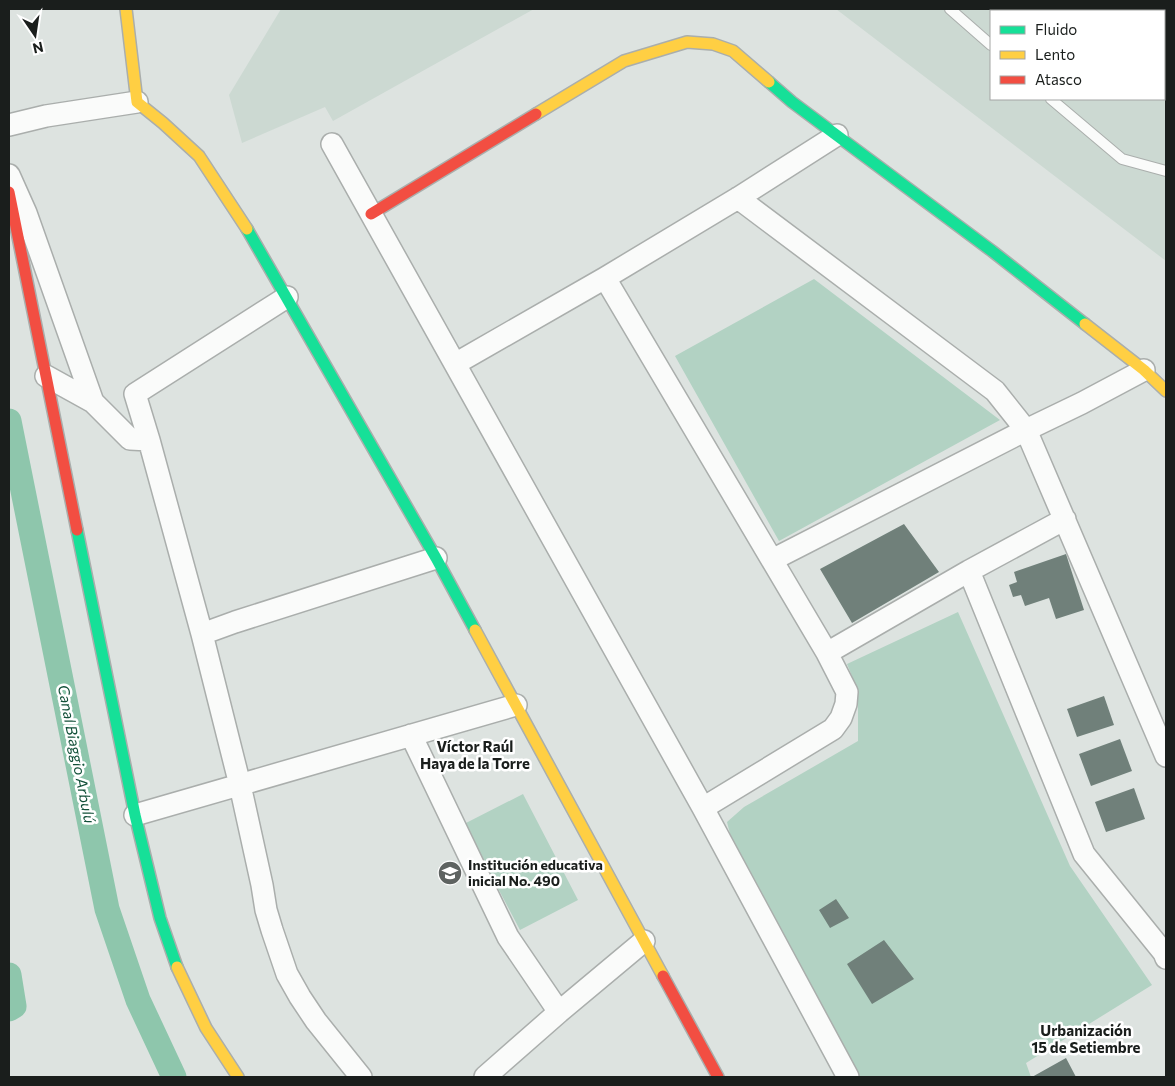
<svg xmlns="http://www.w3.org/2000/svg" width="1175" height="1086" font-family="Commissioner,sans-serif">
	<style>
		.built { fill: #ccd9d2; fill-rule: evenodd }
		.green { fill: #b2d2c3 }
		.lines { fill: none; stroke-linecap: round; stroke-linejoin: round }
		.canal { stroke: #8ec6ac; stroke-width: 25 }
		.building { fill: #70807a }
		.lane-casing { stroke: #aaaeac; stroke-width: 12 }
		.street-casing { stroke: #aaaeac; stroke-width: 24 }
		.fast-casing { stroke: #aaaeac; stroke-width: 14 }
		.slow-casing { stroke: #aaaeac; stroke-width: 14 }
		.jam-casing { stroke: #aaaeac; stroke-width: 14 }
		.lane { stroke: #fafbfa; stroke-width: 10 }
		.street { stroke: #fafbfa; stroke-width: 21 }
		.fast { stroke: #16e098; stroke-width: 11 }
		.slow { stroke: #ffcf43; stroke-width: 11 }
		.jam { stroke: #f24e42; stroke-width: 11 }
		.labels { text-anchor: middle; stroke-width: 5; stroke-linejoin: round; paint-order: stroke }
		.poi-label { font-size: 14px; font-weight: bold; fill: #1a1e1c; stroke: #fff; text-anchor: start }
		.neighbourhood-label { font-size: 15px; font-weight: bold; fill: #1a1e1c; stroke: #fff }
		.water-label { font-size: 15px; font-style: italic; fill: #125039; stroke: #fff }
	</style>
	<rect width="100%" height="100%" fill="#dde3e0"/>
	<path class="built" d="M281,9H534L333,121L325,107L242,143L229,95Z
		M836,9H1166V261ZM991,11H1164V99H991Z"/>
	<path class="green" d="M814,279L1000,420L779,541L675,356Z
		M958,612L1070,866L1152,985L1026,1063L1031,1077H860L731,838L727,822L744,807L858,741V691L847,664Z
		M523,794L578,900L520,930L464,824Z"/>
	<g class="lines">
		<path class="canal" d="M9,421L107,909L138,1000L174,1077
			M9,975L14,1006L9,1009"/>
	</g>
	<path class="building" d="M904,524L939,572L852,623L820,569Z
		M1066,554L1084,610L1056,619L1049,598L1025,606L1021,595L1013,597L1009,585L1017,582L1014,572Z
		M1104,696L1114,725L1077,737L1067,709Z
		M1120,739L1132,771L1091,786L1079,754Z
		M1134,788L1145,819L1106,832L1095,802Z
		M836,899L849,918L830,928L819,910Z
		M884,940L914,979L872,1004L847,964Z
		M1066,1058L1076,1077H1032Z"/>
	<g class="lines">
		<g class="lane-casing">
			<path id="lane" d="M950,9L991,45
				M1051,99L1122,159L1166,171"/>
		</g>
		<g class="street-casing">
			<path id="street" d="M9,125L46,116L137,102
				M332,144L703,808L848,1077
				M9,175L26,213L93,402
				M738,198L995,391L1026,430L1166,756
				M605,278L827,653L847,692L846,704L841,718L833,729L703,808
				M287,297L135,394L149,440L202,634L240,785L262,885L266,910L272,930L287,974L300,997L316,1021L361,1077
				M455,364L605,278L738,198L837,135
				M46,376L93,402L130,439L149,440
				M772,560L1026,430L1082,403L1144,370
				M969,571L1084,854L1164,953L1166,958
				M202,634L235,622L436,558
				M827,653L969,571L1065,519
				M411,735L508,937L559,1012
				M135,815L516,705
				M485,1077L559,1012L644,941"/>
		</g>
		<g class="fast-casing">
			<path id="fast" d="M769,82L792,102L992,251L1085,324
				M247,229L436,558L475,630
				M77,530L135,815L160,918L177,967"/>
		</g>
		<g class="slow-casing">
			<path id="slow" d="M126,9L137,102L163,123L199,156L247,229
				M536,114L624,61L687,42L713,44L733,51L769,82
				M1085,324L1144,370L1166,391
				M475,630L663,976
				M177,967L206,1028L238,1077"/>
		</g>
		<g class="jam-casing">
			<path id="jam" d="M9,192L77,530
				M371,214L536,114
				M663,976L718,1077"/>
		</g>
		<use href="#lane" class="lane"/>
		<use href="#street" class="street"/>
		<use href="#fast" class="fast"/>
		<use href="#slow" class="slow"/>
		<use href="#jam" class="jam"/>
	</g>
	<defs>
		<g id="school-disc" transform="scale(1.25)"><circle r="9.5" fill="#5e6361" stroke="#fff"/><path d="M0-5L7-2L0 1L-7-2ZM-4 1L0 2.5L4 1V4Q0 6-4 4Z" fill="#fff"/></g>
	</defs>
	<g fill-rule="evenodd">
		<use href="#school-disc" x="450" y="873"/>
	</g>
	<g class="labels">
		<g class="poi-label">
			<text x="468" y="870">Institución educativa<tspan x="468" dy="16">inicial No. 490</tspan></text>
		</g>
		<g class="neighbourhood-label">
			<text x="475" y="752">Víctor Raúl<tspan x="475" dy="17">Haya de la Torre</tspan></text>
			<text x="1086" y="1036">Urbanización<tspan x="1086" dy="17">15 de Setiembre</tspan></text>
		</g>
		<g class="water-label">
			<text transform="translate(76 754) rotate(79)" y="5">Canal Biaggio Arbulú</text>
		</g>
	</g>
	<rect width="1175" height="1086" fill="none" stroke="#1a1e1c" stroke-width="20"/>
	<rect x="990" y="10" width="175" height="90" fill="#ffffff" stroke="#a3a5a4"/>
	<rect x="1000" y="26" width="25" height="8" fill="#16e098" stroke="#a3a5a4"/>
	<text x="1035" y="35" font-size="15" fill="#1a1e1c">Fluido</text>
	<rect x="1000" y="51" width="25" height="8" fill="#ffcf43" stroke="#a3a5a4"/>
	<text x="1035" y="60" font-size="15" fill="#1a1e1c">Lento</text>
	<rect x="1000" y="76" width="25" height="8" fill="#f24e42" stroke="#a3a5a4"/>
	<text x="1035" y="85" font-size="15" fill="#1a1e1c">Atasco</text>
	<g transform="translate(35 35) rotate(167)" stroke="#ffffff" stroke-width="4" paint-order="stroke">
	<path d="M0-4L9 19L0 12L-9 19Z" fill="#1a1e1c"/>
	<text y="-8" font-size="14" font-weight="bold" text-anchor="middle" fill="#1a1e1c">N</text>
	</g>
</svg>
